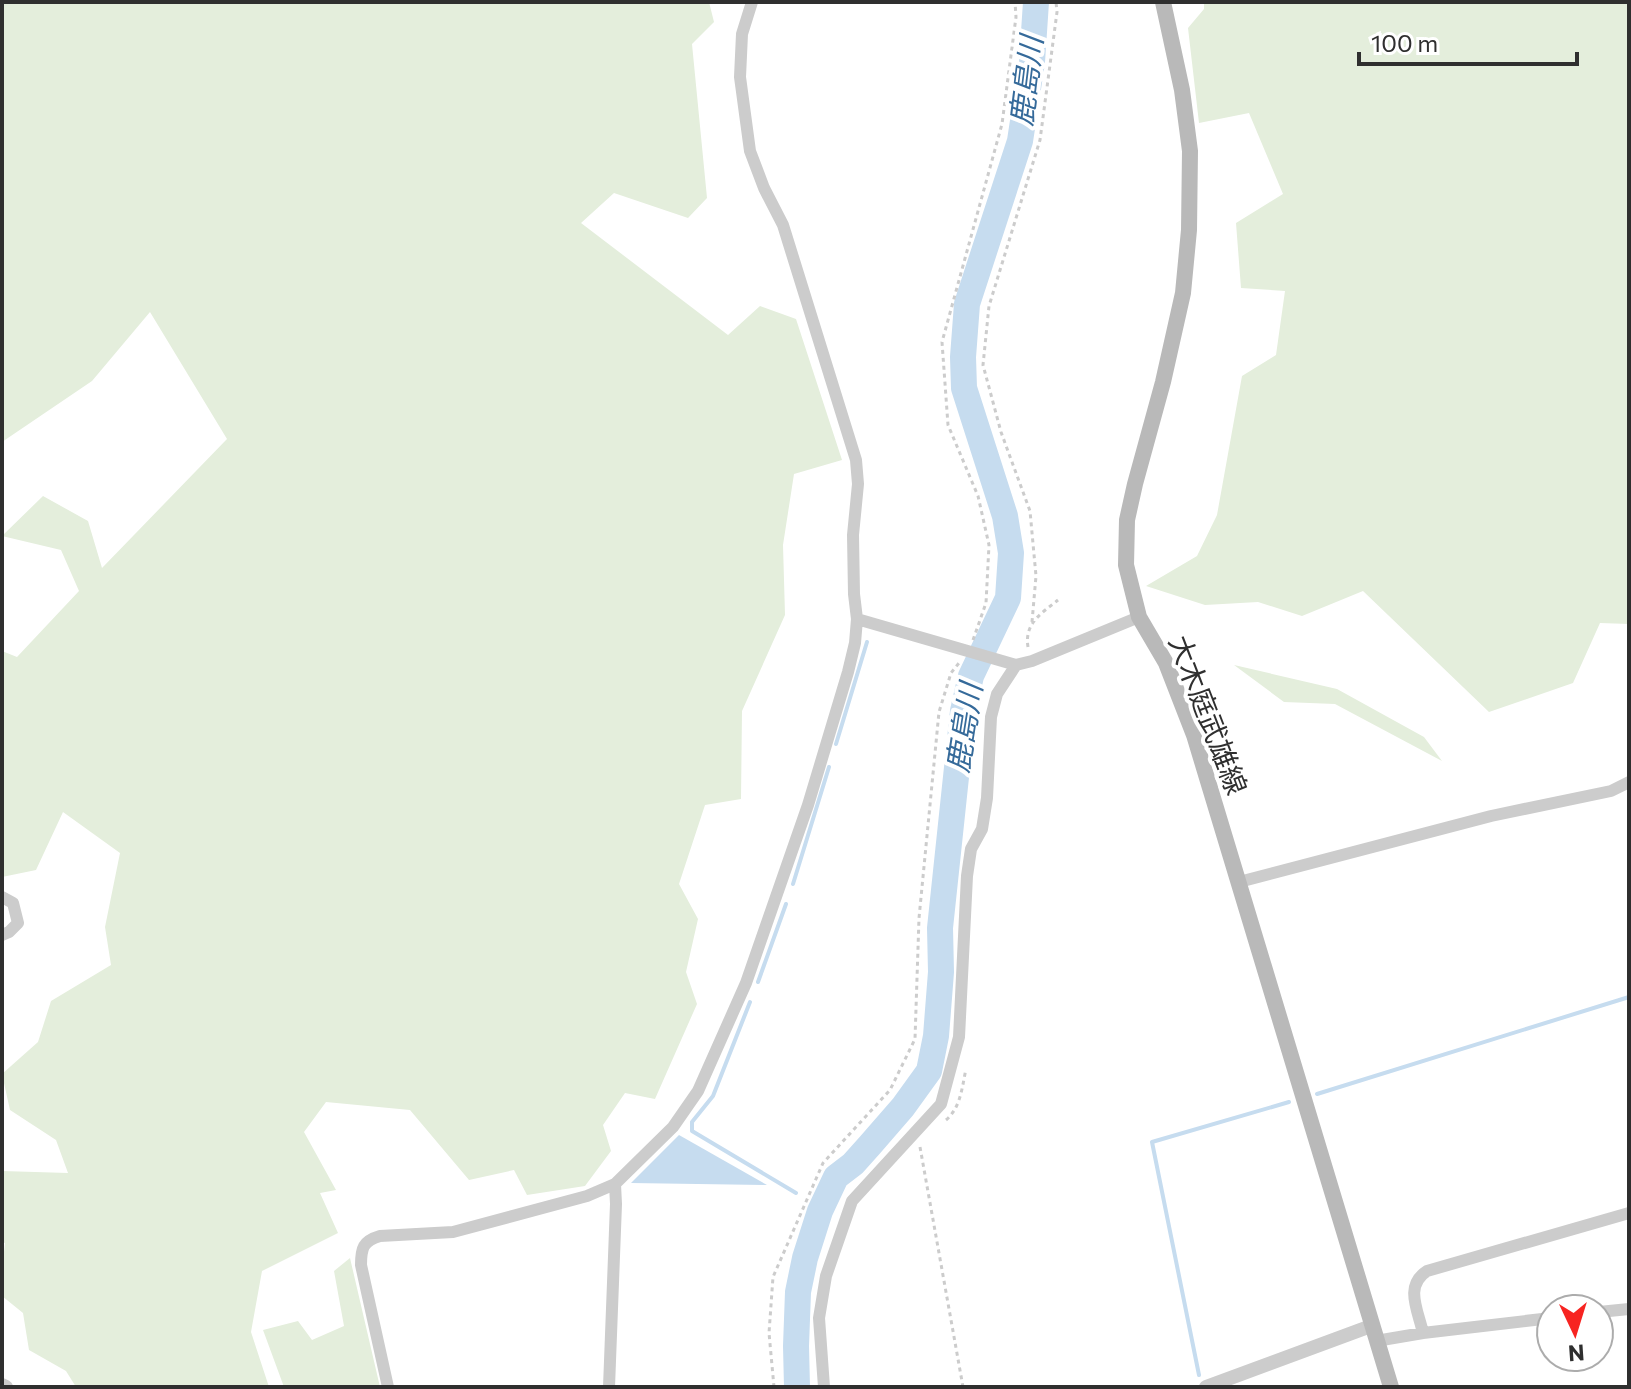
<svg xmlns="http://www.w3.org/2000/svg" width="1631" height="1389" font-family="Commissioner,'Noto Sans JP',sans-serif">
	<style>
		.green { fill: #e4eedc }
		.water { fill: #c6dcef }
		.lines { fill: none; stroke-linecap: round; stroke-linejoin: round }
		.stream { stroke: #c6dcef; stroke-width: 4 }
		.river { stroke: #c6dcef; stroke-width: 26 }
		.path { stroke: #ccc; stroke-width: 3; stroke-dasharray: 4 4; stroke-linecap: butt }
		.minor { stroke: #ccc; stroke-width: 12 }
		.tertiary { stroke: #ccc; stroke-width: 14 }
		.secondary { stroke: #b9b9b9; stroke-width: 16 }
		.labels { text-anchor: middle; stroke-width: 8; stroke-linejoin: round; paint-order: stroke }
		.street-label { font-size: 28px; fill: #2f2f2f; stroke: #fff }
		.water-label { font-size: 30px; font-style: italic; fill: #356a9a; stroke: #fff }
	</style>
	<rect width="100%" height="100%" fill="#fff"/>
	<path class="green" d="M2,2H709L714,22L692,44L707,198L688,218L614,193L581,223L728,335L760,306L796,319L842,460L794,474L783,545L785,615L742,711L741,799L705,805L679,884L698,919L686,972L697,1004L655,1099L625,1093L603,1125L611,1151L585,1186L527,1195L514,1170L469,1180L410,1110L326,1102L304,1132L336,1190L320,1193L338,1233L262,1271L251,1332L269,1387H76L66,1371L29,1350L23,1313L2,1296V1270L5,1243L2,1242V1171L68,1173L56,1140L10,1110L2,1074L38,1042L51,1001L111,965L105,927L120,853L63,812L36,870L2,877V651L17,657L79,591L61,550L2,536L43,496L88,521L102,568L227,439L150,312L92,381L2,442Z
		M1204,2H1629V624L1600,623L1573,683L1489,712L1363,591L1302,616L1258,602L1205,605L1146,586L1197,556L1217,515L1242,376L1276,355L1285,291L1241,288L1236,223L1283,194L1249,113L1199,123L1188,28L1204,9Z
		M1234,665L1337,689L1424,737L1442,761L1335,704L1284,702Z
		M350,1258L380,1387H284L263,1330L298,1321L312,1340L344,1326L334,1271Z"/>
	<path class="water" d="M679,1135L767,1185L631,1183Z"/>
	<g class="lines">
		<path class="stream" d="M836,744L867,642
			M793,884L829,767
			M758,982L786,904
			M750,1002L713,1096L692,1122V1131L796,1193
			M1317,1094L1629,997
			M812,1204L820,1211
			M1199,1375L1152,1142L1289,1102"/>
		<path class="river" d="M797,1387L796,1346L798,1292L805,1258L820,1211L836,1177L853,1164L870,1145L903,1107L929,1071L936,1036L941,972L940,928L963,711L971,676L1008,598L1011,553L1005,516L964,388L963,357L967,304L1020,141L1032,62L1036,2"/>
		<path class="path" d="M1032,622L1036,576L1030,511L1001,432L983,365L989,306L1040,140L1057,12L1056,2
			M973,640L986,603L989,545L978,496L948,425L942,342L1002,124L1016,17L1015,2
			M1028,647C1024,623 1042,613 1058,600
			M946,1120C961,1107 962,1087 966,1069
			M920,1147L963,1387
			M774,1387L769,1333L773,1277L823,1163L890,1090L915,1039L919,918L939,712L951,673L959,663"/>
		<path class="minor" d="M857,619L1016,665L1032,661L1139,617
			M1239,882L1491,816L1611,791L1629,782
			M2,897L13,903L18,923L9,932L2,935
			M1599,1312L1629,1309
			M1423,1333C1418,1310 1404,1286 1427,1271L1629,1213
			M1376,1341L1423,1333L1551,1318
			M388,1387L361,1265C361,1248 363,1241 380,1236L453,1232L587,1196L615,1184L673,1127L698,1091L746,983L808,805L848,672L855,643L857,619L854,594L853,535L858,484L856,460L783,225L764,188L750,151L740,77L742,34L752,2
			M609,1387L616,1204L615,1184
			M824,1387L819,1318L826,1276L852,1201L941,1104L959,1037L967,876L971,849L982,829L987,798L991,717L997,694L1016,665"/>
		<path class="tertiary" d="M2,1385L6,1387
			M1206,1387L1371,1326"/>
		<path class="secondary" d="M1163,2L1182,90L1190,151L1189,230L1183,293L1163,382L1135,484L1127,520L1126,565L1139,617L1166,663L1194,735L1391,1387"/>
	</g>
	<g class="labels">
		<g class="street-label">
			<text transform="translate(1208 715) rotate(69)" y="10">大木庭武雄線</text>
		</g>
		<g class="water-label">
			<text transform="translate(1027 81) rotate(-83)" y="10">鹿島川</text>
			<text transform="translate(965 728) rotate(-81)" y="10">鹿島川</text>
		</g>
	</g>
	<rect width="1631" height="1389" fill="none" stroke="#2f2f2f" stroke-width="8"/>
	<g transform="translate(1575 1333) rotate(176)"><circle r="38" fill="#ffffff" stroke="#acacac" stroke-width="2"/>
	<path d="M0-6L14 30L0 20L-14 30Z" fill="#f72421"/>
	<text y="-12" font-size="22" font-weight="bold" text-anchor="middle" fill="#2f2f2f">N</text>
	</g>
	<path d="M1359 52v12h218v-12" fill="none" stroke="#2f2f2f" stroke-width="4"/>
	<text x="1371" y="52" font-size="24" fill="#2f2f2f" stroke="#ffffff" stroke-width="6" paint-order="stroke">100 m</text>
</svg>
